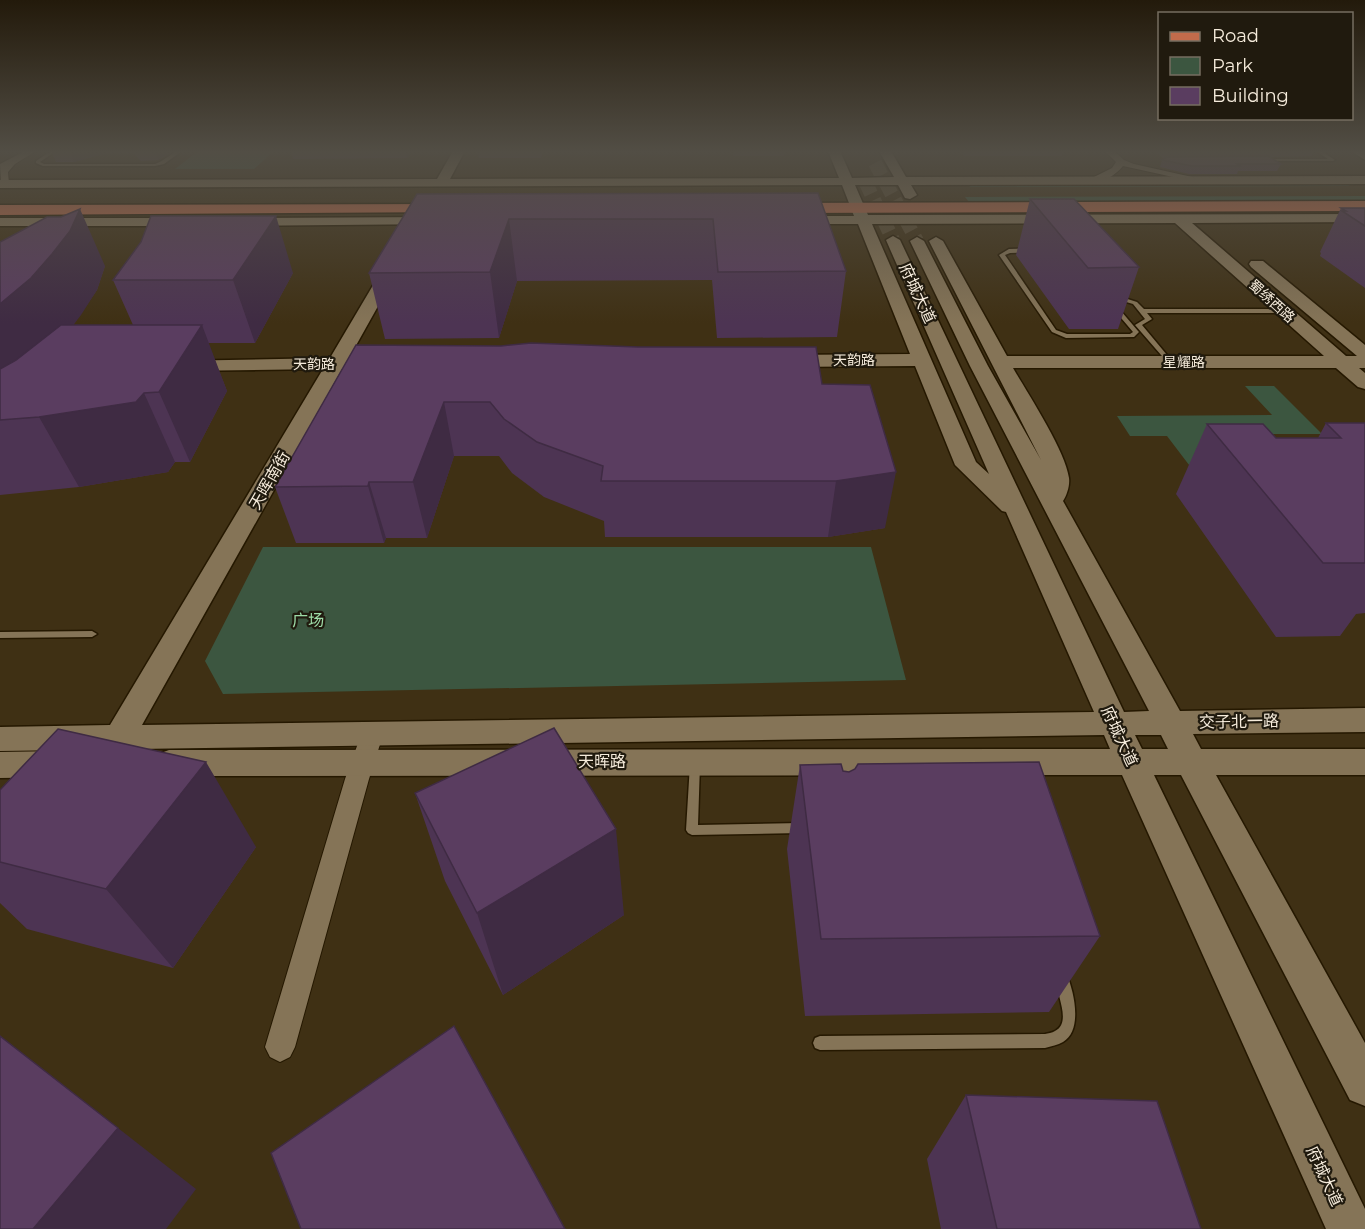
<svg xmlns="http://www.w3.org/2000/svg" width="1365" height="1229" font-family="Montserrat,'Noto Sans SC',sans-serif">
	<style>
		.green { fill: #3c5640 }
		.lines { fill: none; stroke-linecap: round; stroke-linejoin: round }
		.secondary-tunnel { stroke: #5a4c32; stroke-width: 14; stroke-dasharray: 14 7; stroke-linecap: butt }
		.lane-casing { stroke: #251800; stroke-width: 3 }
		.street-casing { stroke: #251800; stroke-width: 2 }
		.secondary-casing { stroke: #251800; stroke-width: 3 }
		.primary-casing { stroke: #251800; stroke-width: 3 }
		.lane { fill: #857457; fill-rule: evenodd }
		.street { fill: #857457; fill-rule: evenodd }
		.secondary { fill: #857457; fill-rule: evenodd }
		.primary { fill: #c26b4b; fill-rule: evenodd }
		.wall { fill: #4d3453 }
		.shaded-wall { fill: #3f2b43 }
		.building { fill: #5a3d60; stroke: #3f2b43; stroke-width: 1.5 }
		.labels { text-anchor: middle; stroke-width: 4.5; stroke-linejoin: round; paint-order: stroke }
		.far-street-label { font-size: 14px; fill: #f5ebdb; stroke: #201a0e }
		.street-label { font-size: 16px; fill: #f5ebdb; stroke: #201a0e }
		.park-label { font-size: 16px; fill: #9ddba7; stroke: #201a0e }
	</style>
	<rect width="100%" height="100%" fill="#3f3014"/>
	<path class="green" d="M198,151H274L254,169H175Z
		M1341,181L1350,186L970,187L966,182Z
		M1365,196V201L969,202L965,197Z
		M1245,386H1274L1322,434H1262L1202,482L1167,436H1130L1117,416L1272,415Z
		M263,547H871L906,680L223,694L205,661Z"/>
	<g class="lines">
		<path class="secondary-tunnel" d="M875,163L917,241
			M865,181L893,240"/>
		<g class="lane-casing">
			<path id="lane" d="M51,151H56L40,162L44,164H155C165,161 172,151 182,151L164,164L155,166H43L36,163V161Z
				M1316,151H1321L1335,160L1333,161H1265L1263,160L1265,159H1328Z
				M1061,248L1070,251L1138,331L1139,332L1134,337L1066,338L1052,332L999,255L1009,249ZM1061,252L1066,253L1133,332L1130,334H1067L1056,330L1005,255L1010,253Z
				M1118,296L1137,302L1144,309H1283L1286,311L1283,313H1147L1152,319L1142,325L1172,361V363H1168L1135,325L1145,319L1133,304L1116,299L1115,298Z
				M92,631L97,634L92,637L0,638V632Z
				M695,760L699,761L700,764L698,825L801,823L805,825L807,828L805,831L801,833L692,835L688,833L686,830L690,764L691,761Z
				M1062,973L1067,975C1074,992 1083,1030 1063,1042C1058,1045 1051,1046 1045,1048L820,1050L815,1048L813,1043L815,1038L820,1036L1045,1034C1048,1033 1052,1033 1055,1031C1074,1021 1052,989 1057,975Z"/>
		</g>
		<g class="street-casing">
			<path id="street" d="M25,151H36L15,164L8,172L9,184L1,186L0,164Z
				M1105,151H1114L1124,160L1134,164L1210,181L1205,184L1123,166C1116,175 1101,184 1090,183V179L1112,168L1116,162Z
				M372,726L380,729L383,735L369,779L295,1047L290,1057L280,1062L270,1057L265,1047L345,779L361,735L364,729Z"/>
		</g>
		<g class="secondary-casing">
			<path id="secondary" d="M453,151H465L450,179L839,178L828,151H840L852,178L894,177L879,151H891L906,177L1365,176V184L911,185L917,195L910,199L905,198L898,185H855L868,215L1365,214V222L1192,223L1346,356H1357L1251,267L1249,264L1251,261H1263L1365,345V368H1359L1365,373V389L1358,387L1336,368H1013C1028,394 1065,450 1069,478C1070,485 1067,495 1063,501L1180,711L1365,708V732L1193,734L1201,749H1365V775H1216L1365,1043V1106L1350,1100L1181,775H1154L1365,1209V1229H1326L1122,775L169,776L158,772L153,763L158,754L169,750L1110,749L1104,735L0,751V727L110,725L323,369L180,371L173,369L171,365L173,361L330,358L385,265L393,260L401,265L349,358L388,359L390,363L388,367L342,369L142,725L1094,712L1006,512L1002,511L955,465L915,366L783,367L776,365L774,361L776,357L783,355L910,354L858,224H790L783,220L790,216H854L842,185L0,188V180L437,179ZM1175,223L1324,356H1007L943,241L936,237L929,241L1041,460L988,366L924,241L917,237L910,241L970,366L1149,711L1124,712L900,240L893,236L886,240L989,474L976,462L872,224ZM1135,735H1161L1168,749H1142Z
				M1351,151H1365V160Z
				M437,217L444,221L442,224L241,226L234,222L241,218Z
				M0,218H185L192,222L185,226H0Z
				M62,751L73,755L78,764L73,773L62,777L0,778V752Z"/>
		</g>
		<g class="primary-casing">
			<path id="primary" d="M1365,201V211L783,213L775,208L783,203Z
				M450,204L455,206L458,209L455,212L0,215V205Z"/>
		</g>
		<use href="#lane" class="lane"/>
		<use href="#street" class="street"/>
		<use href="#secondary" class="secondary"/>
		<use href="#primary" class="primary"/>
	</g>
	<path class="wall" d="M51,151H174L158,160L141,161L133,153H107L74,162H56Z
		M291,151H412L407,158L293,159Z
		M478,151H543L541,158H479Z
		M733,151H785L784,156H733Z
		M960,151H1064L1062,156H964Z
		M1154,151H1314L1312,156L1269,157L1281,164L1277,171H1238L1237,174H1189L1160,167L1162,160L1165,158H1163Z
		M818,193L846,271L837,337L717,338L712,280L517,281L499,338L385,339L369,273L417,194Z
		M1030,199L1139,267L1118,329H1069L1016,255Z
		M1341,208H1365V288L1320,256L1321,253L1320,252Z
		M0,242L105,266L97,290L73,325H133L113,280L293,273L255,343H208L227,391L190,462H175L168,472L79,487L0,495Z
		M356,345L822,384L885,528L828,537H605L604,521L544,497L512,473L499,456H454L427,538H386L384,543H296L275,487Z
		M1326,423H1365V613L1356,614L1340,636L1276,637L1176,494L1207,424L1276,438H1318Z
		M800,765L843,771L1100,936L1049,1012L805,1016L787,849Z
		M0,790L256,847L173,968L27,929L0,903Z
		M415,793L624,915L503,995L445,881Z
		M966,1095L1201,1229H941L927,1159Z"/>
	<path class="shaded-wall" d="M70,151H106L107,153L74,162Z
		M155,151H174L158,160Z
		M405,151H412L407,158Z
		M80,209L105,266L97,290L81,315L62,340L0,395V304Z
		M276,216L293,273L255,343L233,280Z
		M509,219L517,281L499,338L490,272Z
		M202,325L227,391L190,462L159,392Z
		M144,393L175,462L168,472L79,487L39,417Z
		M444,402L454,456L427,538L413,482Z
		M896,472L885,528L828,537L836,481Z
		M369,482L386,538L384,543L368,486Z
		M206,762L256,847L173,968L106,889Z
		M616,829L624,915L503,995L477,913Z
		M118,1128L196,1189L166,1229H33Z"/>
	<path class="building" d="M1268,156L1281,164H1237L1240,166H1192L1162,160L1167,157Z
		M818,193L846,271L718,272L713,219H509L490,272L369,273L417,194Z
		M1030,199H1074L1139,267L1088,268Z
		M1341,208H1365V226L1342,211H1346Z
		M80,209L70,231L52,254L31,278L0,304V242L47,217H61Z
		M151,216H276L233,280H113L141,242Z
		M61,325H202L159,392L144,393L136,402L39,417L0,420V369L16,360Z
		M531,343L638,347H816L822,384L870,385L896,472L836,481H601L603,466L537,442L504,419L490,402H444L413,482H369L368,486L275,487L356,345L501,346Z
		M1326,423H1365V563H1323L1207,424H1263L1276,438H1341Z
		M554,728L616,829L477,913L415,793Z
		M58,729L206,762L106,889L0,862V790Z
		M1039,762L1100,936L821,939L800,765L841,764L843,771L849,772L855,769L858,764Z
		M454,1026L565,1229H301L271,1153Z
		M0,1036L118,1128L33,1229H0Z
		M966,1095L1157,1101L1201,1229H997Z"/>
	<linearGradient id="sky" x2="0" y2="1"><stop stop-color="#231a0b"/><stop offset="0.47" stop-color="#524e45"/><stop offset="1" stop-color="#524e45" stop-opacity="0"/></linearGradient>
	<rect width="1365" height="323" fill="url(#sky)"/>
	<g class="labels">
		<g class="far-street-label">
			<text transform="translate(1272 301) rotate(42)" y="5">蜀绣西路</text>
			<text x="854" y="365">天韵路</text>
			<text x="1184" y="367">星耀路</text>
			<text x="314" y="369">天韵路</text>
		</g>
		<g class="street-label">
			<text transform="translate(918 293) rotate(65)" y="6">府城大道</text>
			<text transform="translate(269 480) rotate(-60)" y="6">天晖南街</text>
			<text transform="translate(1239 721) rotate(-1)" y="6">交子北一路</text>
			<text transform="translate(1120 736) rotate(65)" y="6">府城大道</text>
			<text x="602" y="767">天晖路</text>
			<text transform="translate(1325 1176) rotate(65)" y="6">府城大道</text>
		</g>
		<g class="park-label">
			<text x="308" y="626">广场</text>
		</g>
	</g>
	<rect x="1158" y="12" width="195" height="108" fill="#201a0e" stroke="#756e60" stroke-width="1.5"/>
	<rect x="1170" y="32" width="30" height="9" fill="#c26b4b" stroke="#756e60" stroke-width="1.5"/>
	<text x="1212" y="42" font-size="18" fill="#f5ebdb">Road</text>
	<rect x="1170" y="57" width="30" height="18" fill="#3c5640" stroke="#756e60" stroke-width="1.5"/>
	<text x="1212" y="72" font-size="18" fill="#f5ebdb">Park</text>
	<rect x="1170" y="87" width="30" height="18" fill="#5a3d60" stroke="#756e60" stroke-width="1.5"/>
	<text x="1212" y="102" font-size="18" fill="#f5ebdb">Building</text>
</svg>
